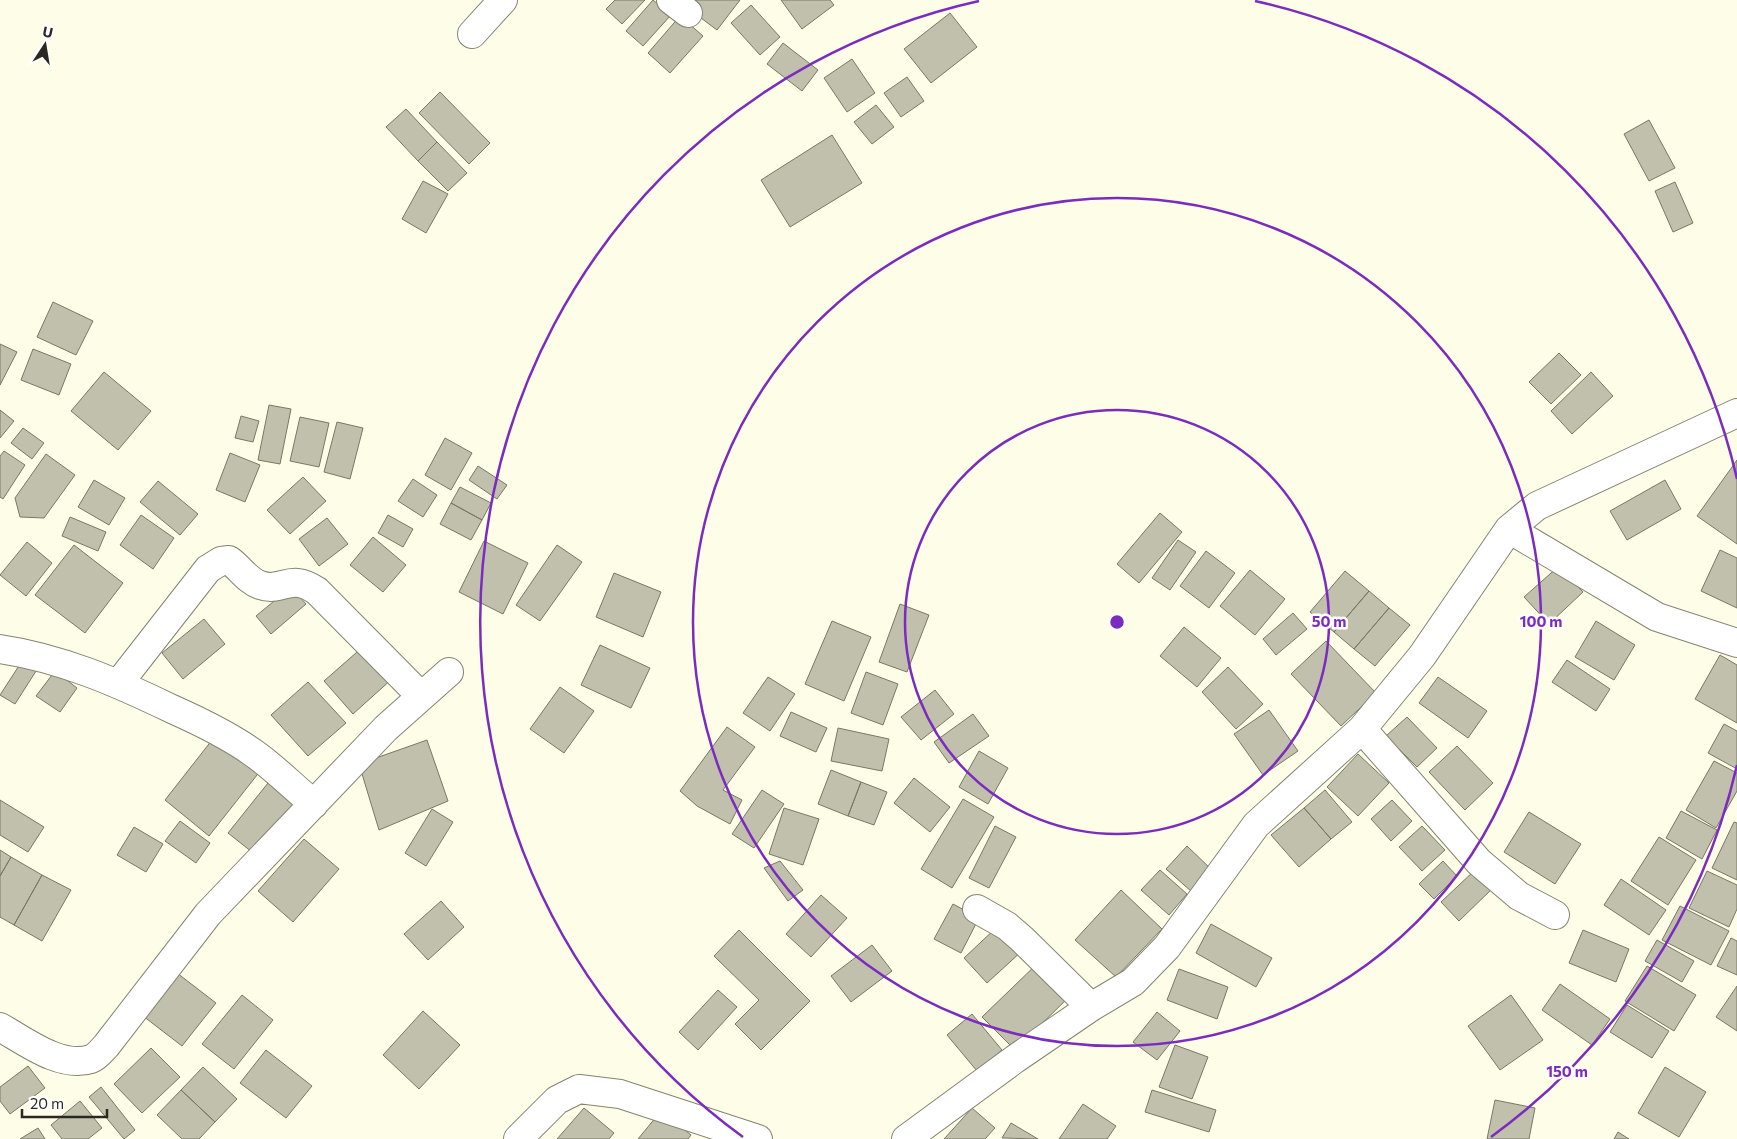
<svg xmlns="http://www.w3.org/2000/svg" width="1737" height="1139" font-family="Commissioner,sans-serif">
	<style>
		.building { fill: #c1c0ac; stroke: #797865 }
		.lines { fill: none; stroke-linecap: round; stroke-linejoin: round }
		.minor-casing { stroke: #858470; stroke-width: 30 }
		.minor { stroke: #fff; stroke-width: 28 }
		.ring { fill: none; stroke: #7b2cbf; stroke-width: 2.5 }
		.centre { fill: #7b2cbf; stroke: #fff; stroke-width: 2.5 }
		.ring-label { font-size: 15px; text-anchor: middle; font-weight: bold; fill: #7b2cbf; stroke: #fff; stroke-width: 5; stroke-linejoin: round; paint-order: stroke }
	</style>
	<rect width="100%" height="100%" fill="#fefde8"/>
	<path class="building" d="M615,0H645L622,24L606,9Z
		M653,0L671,15L643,46L626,31Z
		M696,0H740L717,30L689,9Z
		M781,0H830L834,5L802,29Z
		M751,5L780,37L760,55L731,23Z
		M950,13L977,47L931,83L904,49Z
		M680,16L703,36L670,73L648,53Z
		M783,43L818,70L802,91L767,64Z
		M852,59L875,93L847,112L824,78Z
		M907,77L924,101L901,117L884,93Z
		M440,92L490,143L469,164L419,113Z
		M876,105L894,127L872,144L854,122Z
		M406,109L437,142L418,161L386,127Z
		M1649,120L1675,168L1649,181L1624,134Z
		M832,135L862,183L790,227L761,180Z
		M437,142L467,173L448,191L418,161Z
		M423,181L448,194L426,233L402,219Z
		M1675,182L1693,223L1673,232L1655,191Z
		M53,302L93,321L76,355L37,337Z
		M0,344L17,352L0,385Z
		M33,349L71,364L59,395L21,380Z
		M1559,353L1581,375L1551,404L1529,382Z
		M104,372L151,411L118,450L71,411Z
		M1591,372L1613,396L1572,434L1551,411Z
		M269,405L291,409L280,464L258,460Z
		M0,410L14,421L0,438Z
		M241,416L259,421L253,442L235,438Z
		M300,417L329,423L319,467L290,461Z
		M337,422L363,428L350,479L324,472Z
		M23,428L44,443L32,459L11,443Z
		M445,438L472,453L451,490L425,475Z
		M4,451L25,465L3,499L0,497V456Z
		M230,453L260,465L245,502L216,490Z
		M46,454L75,475L44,518L20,517L15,498Z
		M1737,460V544L1697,516Z
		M478,466L507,485L497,499L469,480Z
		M303,477L326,501L290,534L267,510Z
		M413,479L437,495L423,517L398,501Z
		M94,480L125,498L109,525L78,507Z
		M1665,480L1681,509L1627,540L1610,511Z
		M158,481L198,514L180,535L140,502Z
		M460,487L491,503L482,520L451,503Z
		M451,503L482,520L471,540L440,524Z
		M1160,513L1182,532L1139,583L1117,564Z
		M141,515L174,538L153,569L120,545Z
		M388,515L413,529L403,547L378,533Z
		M70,517L106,532L98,551L62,536Z
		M327,518L348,544L319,566L299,539Z
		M373,537L406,565L383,592L350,565Z
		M1178,540L1196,552L1170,590L1152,578Z
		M484,541L528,563L503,614L459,592Z
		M27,542L52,563L26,596L0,575Z
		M74,545L123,583L85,633L35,595Z
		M557,545L582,562L540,621L516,605Z
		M1720,550L1737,558V608L1701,591Z
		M1206,551L1235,573L1209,608L1180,586Z
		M1559,566L1583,592L1549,624L1524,597Z
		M1250,570L1285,599L1255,635L1220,606Z
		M1345,571L1369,591L1334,632L1310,612Z
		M614,573L661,592L643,637L596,617Z
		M291,587L306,604L271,634L256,616Z
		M1369,591L1389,608L1354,649L1334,632Z
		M900,604L929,615L907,672L879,662Z
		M1389,608L1410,625L1375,666L1354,649Z
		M1293,613L1307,629L1276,655L1263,639Z
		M204,619L225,644L183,679L162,653Z
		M832,621L871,637L844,701L805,684Z
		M1596,621L1635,645L1614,680L1575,657Z
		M1184,627L1221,658L1197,687L1160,656Z
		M1326,641L1376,693L1341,726L1291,674Z
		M365,645L393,678L353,714L324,681Z
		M600,645L650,668L631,708L581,685Z
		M1720,655L1737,665V723L1695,699Z
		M24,658L38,668L15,704L0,695Z
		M1567,660L1610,689L1596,711L1552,682Z
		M1228,667L1263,704L1236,729L1202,692Z
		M55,671L77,688L60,712L36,696Z
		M866,672L898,684L883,725L851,713Z
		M768,677L795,694L770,731L743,713Z
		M1438,677L1487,711L1468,738L1419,703Z
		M308,682L346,723L308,756L271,715Z
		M560,687L594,711L564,753L530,729Z
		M935,690L954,714L921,740L901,717Z
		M1269,710L1298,751L1263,775L1234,734Z
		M791,712L827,728L816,752L780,736Z
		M973,714L989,736L949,763L934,742Z
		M1407,717L1437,748L1417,767L1386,736Z
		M1724,724L1737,731V769L1708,753Z
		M727,727L755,747L723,790L742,800L730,824L697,806L680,791Z
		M838,728L889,739L882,771L831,761Z
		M216,735L261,770L209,836L165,800Z
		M427,740L448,801L379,830L359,764Z
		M1457,746L1493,783L1465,810L1429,772Z
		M979,751L1008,768L988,804L959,787Z
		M1358,754L1389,783L1358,816L1327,787Z
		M1714,761L1737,773V791L1716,828L1686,810Z
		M831,770L861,782L848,816L818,804Z
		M272,778L301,801L257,856L228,833Z
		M914,778L950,807L930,832L894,803Z
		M861,782L887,792L874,825L848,816Z
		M762,790L784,804L754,848L732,834Z
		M1325,790L1352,822L1331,839L1304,808Z
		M963,799L994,817L952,888L921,869Z
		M0,800L44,827L28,852L0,835Z
		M1392,800L1412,821L1391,841L1371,819Z
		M784,808L819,819L803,865L769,854Z
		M1304,808L1331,839L1299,867L1271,835Z
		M432,809L453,822L426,866L405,853Z
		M1681,811L1717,830L1702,859L1666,838Z
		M1529,812L1581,844L1555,884L1504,852Z
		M180,821L210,843L196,863L165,841Z
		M1734,822L1737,823V880L1712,868Z
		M995,826L1016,837L989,888L969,878Z
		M1422,826L1445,850L1422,871L1399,847Z
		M134,827L163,844L146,872L117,855Z
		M1659,837L1696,860L1668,905L1631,881Z
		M304,839L339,869L293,922L258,891Z
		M1187,846L1212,870L1192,892L1166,869Z
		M0,850L11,857L0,876Z
		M11,857L42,875L14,925L0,917V876Z
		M780,861L803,890L788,901L764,868Z
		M1443,861L1457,876L1434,899L1419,884Z
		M1160,870L1187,894L1169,915L1141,890Z
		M1475,870L1493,888L1459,921L1441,902Z
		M1707,871L1737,885V909L1729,927L1689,908Z
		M42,875L71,890L42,941L14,925Z
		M1621,879L1666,910L1649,935L1604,905Z
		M1121,890L1162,929L1116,977L1075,940Z
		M821,895L847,918L811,957L786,934Z
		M441,901L464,927L428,960L404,934Z
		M953,904L979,918L961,953L934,939Z
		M1680,906L1729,931L1711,965L1662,940Z
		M1211,924L1272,958L1256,987L1196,953Z
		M998,926L1022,951L987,983L964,958Z
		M739,930L810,1001L761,1050L735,1024L759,1000L714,956Z
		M1583,930L1629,949L1616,982L1569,963Z
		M1731,938L1737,941V975L1717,966Z
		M1657,940L1694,961L1682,982L1645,961Z
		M872,945L892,971L851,1002L831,976Z
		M1040,961L1072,994L1015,1050L982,1017Z
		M1647,966L1696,995L1674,1031L1625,1001Z
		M1179,969L1228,987L1217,1019L1167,1000Z
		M177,973L216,1003L182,1046L143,1016Z
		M1560,984L1610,1019L1592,1045L1542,1010Z
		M1737,986V1031L1716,1017Z
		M718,990L737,1007L698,1050L679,1032Z
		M242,995L273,1020L234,1069L202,1044Z
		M1511,995L1543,1040L1500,1070L1468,1026Z
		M1627,1005L1669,1031L1652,1058L1610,1032Z
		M423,1011L460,1045L419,1089L383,1055Z
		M1157,1012L1180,1031L1157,1060L1133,1042Z
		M972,1014L1002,1050L977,1071L947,1035Z
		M1175,1045L1208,1057L1192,1099L1159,1087Z
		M151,1048L180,1077L142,1113L114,1084Z
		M266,1050L312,1086L286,1118L240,1083Z
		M28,1066L45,1088L10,1114L0,1101V1087Z
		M203,1067L237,1099L215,1122L181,1090Z
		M1665,1067L1706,1092L1679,1137L1638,1113Z
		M101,1087L135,1130L124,1139L89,1097Z
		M181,1090L215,1122L199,1139H182L157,1115Z
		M1152,1090L1216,1110L1209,1132L1145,1112Z
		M1495,1100L1535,1108L1529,1139H1487Z
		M80,1101L102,1128L88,1139H62L51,1125Z
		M1083,1104L1116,1126L1107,1139H1059Z
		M584,1108L614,1133L609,1139H557Z
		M972,1108L995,1128L985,1139H944Z
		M661,1111L691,1135L688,1139H638Z
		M1011,1123L1038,1139L1002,1138Z
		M38,1128L45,1139H20Z
		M1618,1132L1629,1139H1614Z"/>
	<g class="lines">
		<g class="minor-casing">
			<path id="minor" d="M671,0L688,13
				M472,34L503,0
				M1509,529L1657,617L1737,643
				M0,649C61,658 116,682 172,709C199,721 228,735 252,752C274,767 293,787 314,804
				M119,683L208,569L221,561L229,560C240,568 248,581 260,585C283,593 289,572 317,591L420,695
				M1362,729L1479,862L1519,896L1555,915
				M977,909L1007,926L1022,939L1091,1007
				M0,1027C25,1041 61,1069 91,1059C97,1057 102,1050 106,1046L208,914L386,728L449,672
				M518,1139L557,1100L579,1089L620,1094L758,1139
				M906,1139L1015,1059L1091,1007L1133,982L1167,947L1256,825L1362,729L1422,656L1509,529L1537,506L1737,413"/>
		</g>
		<use href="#minor" class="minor"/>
	</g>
	<g class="ring">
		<circle cx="1117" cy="622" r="212"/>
		<circle cx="1117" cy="622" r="424"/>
		<path d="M1737 765A636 636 0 0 1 1491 1137M743 1137A636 636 0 0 1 979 1M1255 1A636 636 0 0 1 1737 479"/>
	</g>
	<circle cx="1117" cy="622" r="8" class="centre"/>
	<g class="ring-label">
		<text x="1329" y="627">50 m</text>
		<text x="1541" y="627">100 m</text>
		<text x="1567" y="1077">150 m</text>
	</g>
	<g transform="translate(45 45) rotate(12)" stroke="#ffffff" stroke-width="4" paint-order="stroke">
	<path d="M0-4L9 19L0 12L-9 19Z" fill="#292921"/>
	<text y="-8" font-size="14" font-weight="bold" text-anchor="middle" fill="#292921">U</text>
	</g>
	<path d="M22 1109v8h85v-8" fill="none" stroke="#292921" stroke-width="2.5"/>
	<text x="30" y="1109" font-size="15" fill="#292921" stroke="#ffffff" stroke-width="4" paint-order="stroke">20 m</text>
</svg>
